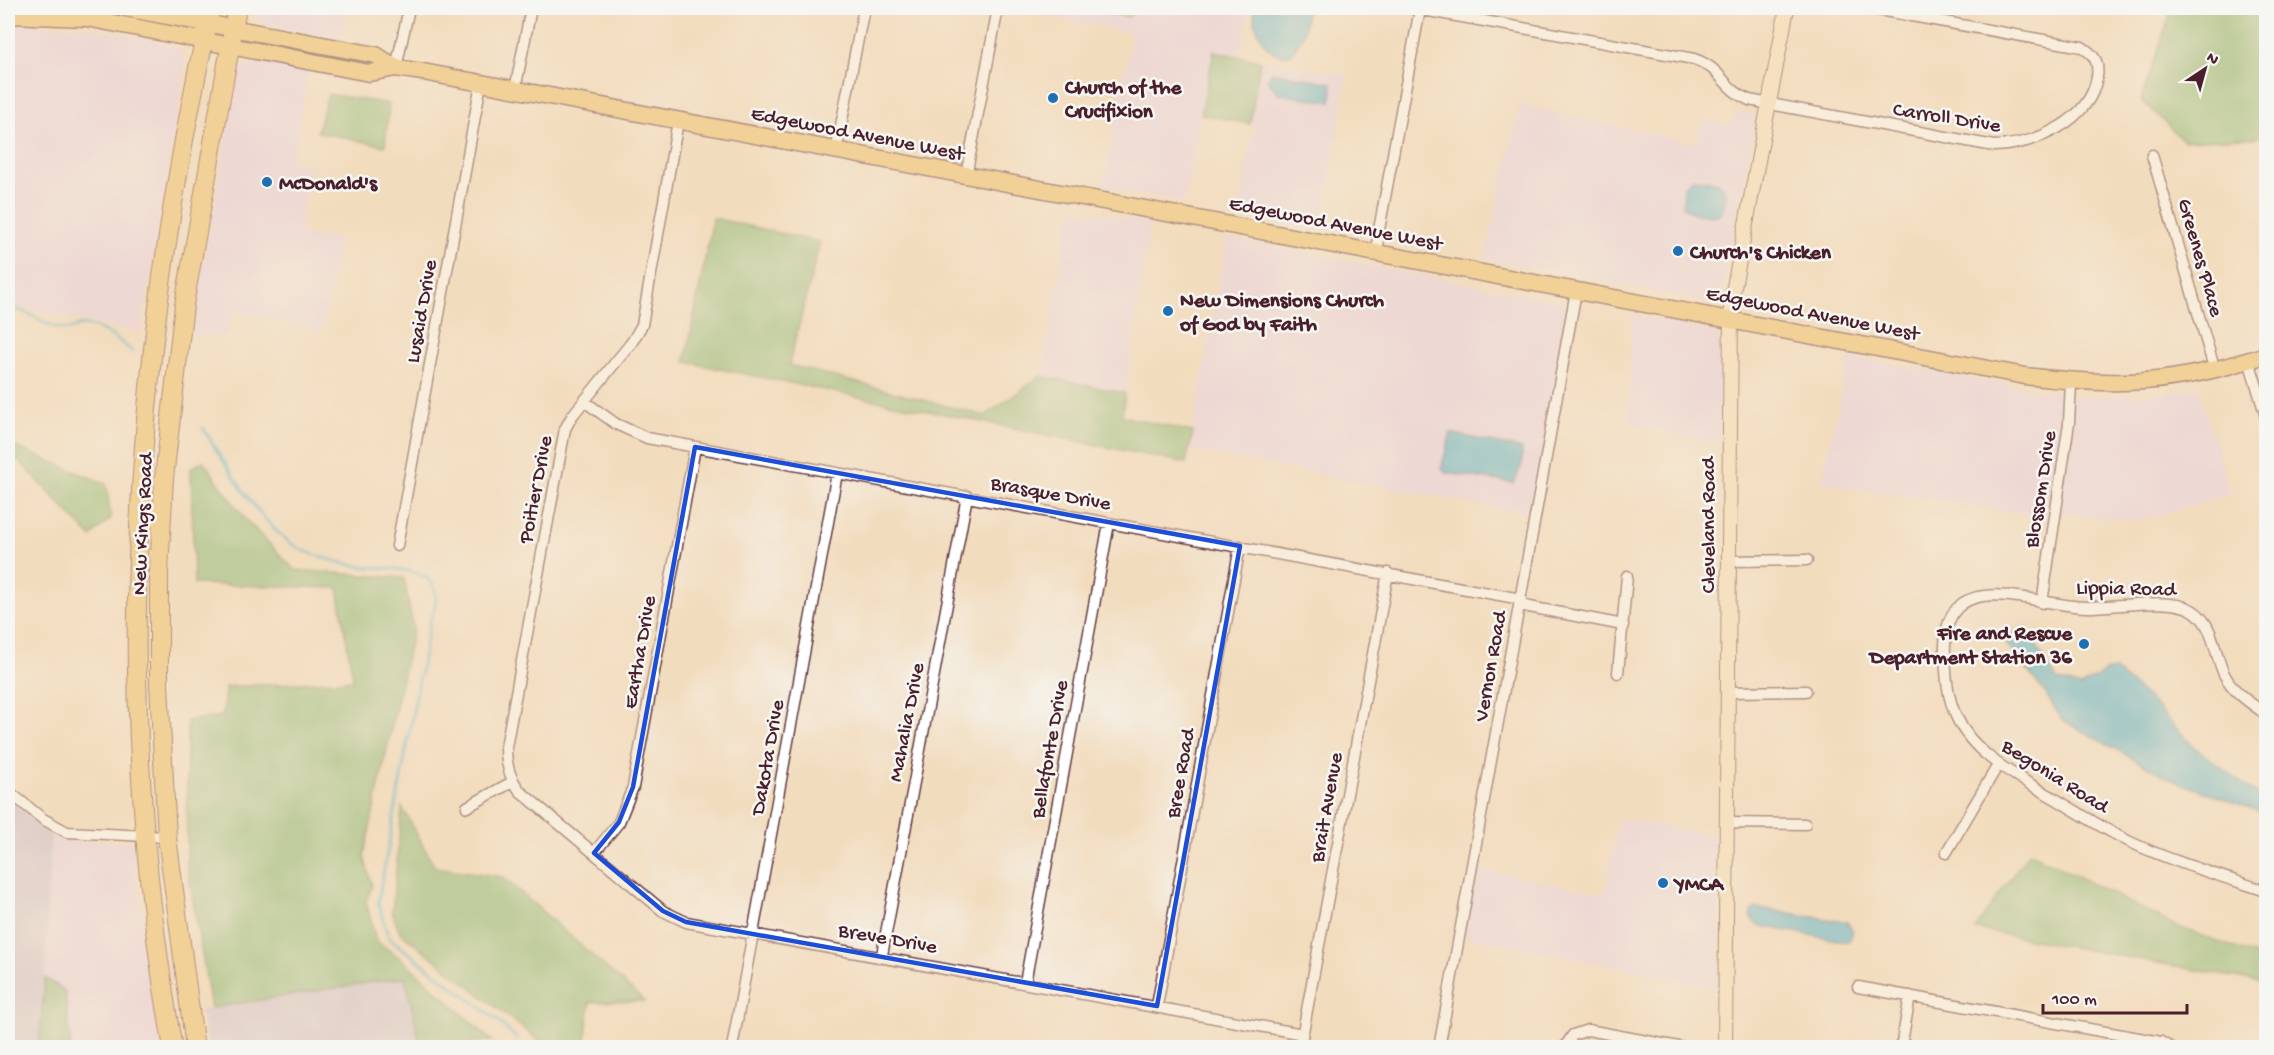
<svg xmlns="http://www.w3.org/2000/svg" width="2274" height="1055" font-family="'Gochi Hand',sans-serif">
	<style>
		.built { fill: #e8d2ee }
		.industrial { fill: #c9bfd7 }
		.green { fill: #a4d98a; stroke: #777c5a; stroke-width: 1.5 }
		.forest { fill: #83b976; stroke: #666c50; stroke-width: 1.5 }
		.water { fill: #51b3d0; stroke: #4e697e; stroke-width: 1.5 }
		.lines { fill: none; stroke-linecap: round; stroke-linejoin: round }
		.stream { stroke: #51b3d0; stroke-width: 3 }
		.street-casing { stroke: #633b41; stroke-width: 13 }
		.secondary-casing { stroke: #633b41; stroke-width: 16 }
		.primary-casing { stroke: #633b41; stroke-width: 19 }
		.highway-casing { stroke: #633b41; stroke-width: 20 }
		.street { stroke: #fff; stroke-width: 10 }
		.secondary { stroke: #f9e7c3; stroke-width: 14 }
		.primary { stroke: #f0c369; stroke-width: 16 }
		.highway { stroke: #f0c369; stroke-width: 18 }
		.marked { fill: none; stroke: #1d4ed8; stroke-width: 4.5; stroke-linejoin: round }
		.poi-dot { fill: #1f6fb2; stroke: #f6f6f2; stroke-width: 2 }
		.labels { text-anchor: middle; stroke-width: 5; stroke-linejoin: round; paint-order: stroke }
		.poi-label { font-size: 21px; font-weight: bold; fill: #4a1f2b; stroke: #f6f6f2; text-anchor: start }
		.street-label { font-size: 21px; fill: #4a1f2b; stroke: #f6f6f2 }
	</style>
	<rect width="100%" height="100%" fill="#f6f6f2"/>
	<filter id="ink" filterUnits="userSpaceOnUse"><feTurbulence type="fractalNoise" baseFrequency=".0167" numOctaves="2"/><feDisplacementMap in="SourceGraphic" scale="12" xChannelSelector="R" yChannelSelector="G"/><feConvolveMatrix kernelMatrix="1 2 1 2 8 2 1 2 1" color-interpolation-filters="sRGB"/></filter>
	<filter id="wash" filterUnits="userSpaceOnUse"><feTurbulence type="fractalNoise" baseFrequency=".008" numOctaves="4" result="noise"/><feDisplacementMap in="SourceGraphic" scale="24" xChannelSelector="R" yChannelSelector="G"/><feGaussianBlur stdDeviation="1.35" result="paint"/><feColorMatrix in="noise" values="0 0 0 0 0 0 0 0 0 0 0 0 0 0 0 0 0 1.4 0 .05"/><feComposite in="paint" operator="in"/></filter>
	<g filter="url(#wash)">
		<rect width="100%" height="100%" fill="#f2dcbe"/>
		<path class="built" d="M248,8H347L340,39L267,26L251,13Z
			M1002,8H1250L1240,56L1213,52L1184,202L1103,187L1132,33Z
			M8,24L83,27L166,42L180,50L184,57L185,66L141,333L8,305Z
			M264,61L309,69L291,163L310,166L300,233L339,240L322,331L233,310L228,336H193L196,306L238,72L244,65Z
			M1260,61L1347,75L1322,229L1238,213L1255,126L1250,124Z
			M1520,105L1697,144L1703,119L1732,126L1736,111L1757,115L1720,299L1713,303L1485,259Z
			M1071,209L1150,223L1125,393L1041,376Z
			M1227,238L1579,305L1540,516L1189,450Z
			M1632,315L1717,333L1721,350L1720,443L1629,424Z
			M1849,357L2077,397L2157,395L2198,388L2231,495L2134,521L2061,513L2035,516L1822,483Z
			M1619,818L1718,837V988L1465,936L1476,869L1605,894Z
			M51,833L74,841L132,842L161,1047H71L65,991L45,978Z"/>
		<path class="industrial" d="M8,798L51,833L45,978L39,1047L8,1046Z
			M406,977L421,1047H208L201,1010Z"/>
		<path class="green" d="M1104,8H1139L1128,17L1107,13Z"/>
		<path class="forest" d="M2172,8H2266V137L2184,141L2141,100Z
			M1214,51L1260,61L1250,124L1201,114Z
			M328,94L389,104L385,146L317,132Z
			M713,218L820,242L789,365L985,416L1041,376L1125,393L1122,416L1193,432L1186,463L685,362Z
			M8,444L106,484L111,518L91,537L8,449Z
			M203,461L245,519L295,570L404,578L413,628L364,856L372,886L366,901L376,941L403,960L492,1041L421,1047L405,977L211,1008L187,865V721L223,716L225,687L353,680L338,588L194,584L191,468Z
			M402,807L435,867L503,877L644,1001L590,1002L585,1044L538,1040L400,932L392,913Z
			M2029,852L2176,926L2266,959V983L1975,929Z
			M45,978L65,991L71,1047H39Z"/>
		<path class="water" d="M1254,8H1307L1304,33L1292,54C1268,63 1252,27 1254,8Z
			M1272,72L1332,83L1331,102L1279,94L1267,80Z
			M1692,179C1717,181 1736,183 1720,214C1710,218 1691,214 1683,207L1684,187Z
			M1451,433L1522,449V464L1514,483L1447,473L1441,469Z
			M2025,627L2057,680L2081,687L2107,671H2116L2149,699L2194,747L2266,801V817L2258,811L2172,780L2062,720L2046,694L2005,642L2009,634Z
			M1757,908L1847,922L1853,931L1850,940L1846,942L1757,925L1750,916L1752,910Z"/>
		<g class="lines">
			<path class="stream" d="M8,311L11,307C30,311 44,326 63,329C70,331 75,326 82,325C101,325 118,340 132,351
				M203,428C225,464 263,529 300,549C315,556 340,563 357,566C391,571 456,561 430,621L378,902L389,938L497,1020L517,1039"/>
		</g>
	</g>
	<g filter="url(#ink)">
		<g class="lines">
			<g class="street-casing">
				<path id="street" d="M1412,8L1694,59C1722,68 1723,89 1749,100L1994,146C2035,145 2090,121 2097,77C2099,62 2095,55 2082,47L1868,8
					M396,68L409,8
					M515,90L531,8
					M678,121L642,325L632,342L572,416L565,429L506,747C506,764 509,777 520,791L663,911L686,922L1303,1034
					M836,151L864,8
					M2152,155L2215,371
					M966,176L998,8
					M1378,253V235L1420,9
					M2249,360L2266,417
					M584,401L616,424L647,438L1521,599
					M397,546L481,83
					M1728,561L1807,560
					M2042,603L2069,423L2071,382
					M1519,605L1623,625
					M1618,673L1627,576
					M1727,692L1806,691
					M2266,714C2250,703 2233,692 2224,674C2214,653 2214,623 2192,610C2169,596 2113,608 2085,607C2031,605 1941,562 1945,654C1946,675 1947,696 1956,716C1973,754 2013,774 2047,794C2075,810 2101,828 2130,842C2173,862 2221,876 2266,891
					M8,791L43,819L67,832L167,837
					M467,807L512,782
					M1726,823L1805,824
					M594,853L619,822L633,787L695,447
					M1946,853L1998,765
					M882,955L967,496
					M1025,983L1109,523
					M1858,987L2161,1042L2171,1048
					M1157,1006L1240,546
					M732,1048L837,473
					M1300,1048L1388,573
					M1439,1048L1576,291
					M1564,1048L1573,1035L1588,1030L1684,1048
					M1901,1048L1910,996"/>
			</g>
			<g class="secondary-casing">
				<path id="secondary" d="M1725,1048L1731,303L1787,8"/>
			</g>
			<g class="primary-casing">
				<path id="primary" d="M124,8L376,55L396,68
					M8,15L87,18L369,73L396,68L423,72L2025,376C2120,388 2175,384 2266,355"/>
			</g>
			<g class="highway-casing">
				<path id="highway" d="M173,1048C110,697 133,354 211,8
					M195,1048L167,837L159,685V572L164,478L184,305L237,8"/>
			</g>
			<use href="#street" class="street"/>
			<use href="#secondary" class="secondary"/>
			<use href="#primary" class="primary"/>
			<use href="#highway" class="highway"/>
		</g>
	</g>
	<path d="M0 0H2274V1055H0ZM695,447L1240,546L1157,1006L686,922L663,911L594,853L619,822L633,787Z" fill="#f2dcbe" fill-opacity=".55" fill-rule="evenodd"/>
	<path class="marked" d="M695,447L1240,546L1157,1006L686,922L663,911L594,853L619,822L633,787Z"/>
	<g class="poi-dot">
		<circle cx="1053" cy="98" r="6"/>
		<circle cx="267" cy="182" r="6"/>
		<circle cx="1678" cy="251" r="6"/>
		<circle cx="1168" cy="311" r="6"/>
		<circle cx="2084" cy="644" r="6"/>
		<circle cx="1663" cy="883" r="6"/>
	</g>
	<g class="labels">
		<g class="poi-label">
			<text x="1065" y="93">Church of the<tspan x="1065" dy="24">Crucifixion</tspan></text>
			<text x="279" y="189">McDonald's</text>
			<text x="1690" y="258">Church's Chicken</text>
			<text x="1180" y="306">New Dimensions Church<tspan x="1180" dy="24">of God by Faith</tspan></text>
			<text x="2072" y="639" text-anchor="end">Fire and Rescue<tspan x="2072" dy="24">Department Station 36</tspan></text>
			<text x="1675" y="890">YMCA</text>
		</g>
		<g class="street-label">
			<text transform="translate(1947 116) rotate(9)" y="7">Carroll Drive</text>
			<text transform="translate(858 132) rotate(11)" y="7">Edgewood Avenue West</text>
			<text transform="translate(1336 222) rotate(11)" y="7">Edgewood Avenue West</text>
			<text transform="translate(2202 257) rotate(74)" y="7">Greenes Place</text>
			<text transform="translate(420 311) rotate(-80)" y="7">Lusaid Drive</text>
			<text transform="translate(1813 312) rotate(11)" y="7">Edgewood Avenue West</text>
			<text transform="translate(534 489) rotate(-79)" y="7">Poitier Drive</text>
			<text transform="translate(2039 489) rotate(-81)" y="7">Blossom Drive</text>
			<text transform="translate(1051 492) rotate(10)" y="7">Brasque Drive</text>
			<text transform="translate(141 524) rotate(-87)" y="7">New Kings Road</text>
			<text transform="translate(1707 525) rotate(-90)" y="7">Cleveland Road</text>
			<text transform="translate(2126 587) rotate(1)" y="7">Lippia Road</text>
			<text transform="translate(638 652) rotate(-80)" y="7">Eartha Drive</text>
			<text transform="translate(1489 666) rotate(-80)" y="7">Vernon Road</text>
			<text transform="translate(905 722) rotate(-79)" y="7">Mahalia Drive</text>
			<text transform="translate(1048 749) rotate(-80)" y="7">Bellafonte Drive</text>
			<text transform="translate(766 757) rotate(-80)" y="7">Dakota Drive</text>
			<text transform="translate(1179 773) rotate(-80)" y="7">Bree Road</text>
			<text transform="translate(2056 775) rotate(32)" y="7">Begonia Road</text>
			<text transform="translate(1325 807) rotate(-80)" y="7">Brait Avenue</text>
			<text transform="translate(888 937) rotate(10)" y="7">Breve Drive</text>
		</g>
	</g>
	<rect width="2274" height="1055" fill="none" stroke="#f6f6f2" stroke-width="30"/>
	<g transform="translate(2205 69) rotate(36)" stroke="#f6f6f2" stroke-width="4.5" paint-order="stroke">
	<path d="M0-4.5L10 22L0 15L-10 22Z" fill="#4a1f2b"/>
	<text y="-9" font-size="16" font-weight="bold" text-anchor="middle" fill="#4a1f2b">N</text>
	</g>
	<path d="M2043 1004v9h144v-9" fill="none" stroke="#4a1f2b" stroke-width="3"/>
	<text x="2052" y="1004" font-size="18" fill="#4a1f2b" stroke="#f6f6f2" stroke-width="4.5" paint-order="stroke">100 m</text>
</svg>
